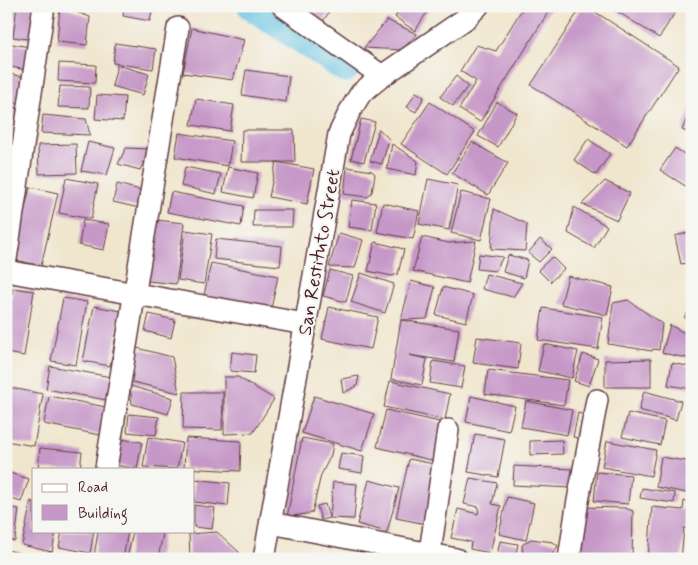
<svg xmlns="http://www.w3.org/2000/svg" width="698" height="565" font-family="Mynerve,sans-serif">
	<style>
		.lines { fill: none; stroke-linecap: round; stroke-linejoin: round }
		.canal { stroke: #62c2e1; stroke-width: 29 }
		.building { fill: #c698c8 }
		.street-casing { stroke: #633d43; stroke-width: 24 }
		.street { stroke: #fff; stroke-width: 21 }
		.labels { text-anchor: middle; stroke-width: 4.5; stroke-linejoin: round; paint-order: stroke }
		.street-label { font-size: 19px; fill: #4a1f2b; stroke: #f6f6f2 }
	</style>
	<rect width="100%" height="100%" fill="#f6f6f2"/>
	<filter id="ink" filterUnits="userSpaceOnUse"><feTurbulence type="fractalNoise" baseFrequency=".02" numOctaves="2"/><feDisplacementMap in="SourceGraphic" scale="10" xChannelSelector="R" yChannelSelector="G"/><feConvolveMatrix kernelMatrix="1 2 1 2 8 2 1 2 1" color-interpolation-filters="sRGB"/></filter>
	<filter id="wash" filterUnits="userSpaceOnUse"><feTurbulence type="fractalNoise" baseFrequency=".0096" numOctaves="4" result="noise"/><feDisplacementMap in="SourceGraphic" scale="20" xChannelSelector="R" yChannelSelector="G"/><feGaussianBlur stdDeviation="1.12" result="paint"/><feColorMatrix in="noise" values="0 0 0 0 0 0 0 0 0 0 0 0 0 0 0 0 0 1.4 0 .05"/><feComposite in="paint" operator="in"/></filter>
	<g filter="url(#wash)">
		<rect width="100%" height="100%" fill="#f0e6ce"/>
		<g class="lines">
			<path class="canal" d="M252,6L345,68"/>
		</g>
		<g id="blocks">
			<path class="building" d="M6,6H14L8,38H6Z
				M17,6H39L34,40L13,37Z
				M60,6L90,17L87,45L57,42Z
				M124,6H153L150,21L123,16Z
				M309,6H333L321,24L305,13Z
				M402,6H431L415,31L395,17Z
				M524,6H552L480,122L459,109L476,81L460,71L476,45L496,51Z
				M582,6H586L679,66L627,146L531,85Z
				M613,6H679L659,38L612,8Z
				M387,20L417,34L402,50L364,48Z
				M192,28L244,40L233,80L183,73Z
				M6,43L30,47L26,70L6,66Z
				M115,43L156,49L153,69L113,63Z
				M59,63L96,65L95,83L58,81Z
				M117,65L149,74L143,95L112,86Z
				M246,70L289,76L286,102L242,95Z
				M6,73L24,77L18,104L6,101Z
				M456,76L468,86L453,106L440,97Z
				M60,86L90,87L89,108L58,107Z
				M416,92L424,97L416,112L407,107Z
				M97,95L125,97L123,121L95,119Z
				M196,99L234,105L230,131L191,125Z
				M430,102L475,132L447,174L401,144Z
				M497,102L517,113L498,147L478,136Z
				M6,106L20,108L13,154L6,153Z
				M692,106V134L682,130Z
				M43,115L86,119L90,135L41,133Z
				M361,119L375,122L364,162L351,159Z
				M379,129L389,139L382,164L370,161Z
				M242,130H294L295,162H241Z
				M179,133L232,141L228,166L175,157Z
				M588,139L610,154L596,175L574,160Z
				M88,142L115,148L107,175L81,171Z
				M472,142L508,163L488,195L452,173Z
				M76,144L77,173L39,174L38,145Z
				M392,144L418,161L416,175L387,169Z
				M126,148L150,149L140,170L118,164Z
				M675,148L692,159V180L687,187L660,170Z
				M276,162L314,169L307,204L269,197Z
				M185,167L221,174L216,194L181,186Z
				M228,167L258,173L253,198L223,192Z
				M347,167L372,171L375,174L372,192L368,197L344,194Z
				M66,178L98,184L91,219L59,213Z
				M428,179L458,185L449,230L419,224Z
				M605,181L630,193L617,220L582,204Z
				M117,184L148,192L144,209L113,202Z
				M30,187L58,193L41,266L13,259Z
				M171,192L244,206L241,226L167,212Z
				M461,192L491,199L481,240L451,233Z
				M352,200L376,203L372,230L348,227Z
				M383,203L419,211L413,239L377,232Z
				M574,207L607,226L594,248L568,233Z
				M494,209L527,224L525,251L491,249Z
				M254,210H293L292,227H253Z
				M83,220L109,224L104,250L79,245Z
				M156,220L184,223L176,284L148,281Z
				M185,230L212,234L204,284L178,280Z
				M692,232V262L681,264L675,236Z
				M339,233L363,240L355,268L329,267Z
				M422,237L449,243L476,241L467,283L413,271Z
				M216,239L282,246L280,266L214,259Z
				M540,239L552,249L539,262L528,253Z
				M375,242L404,249L398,274L392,276L368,271Z
				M479,254L503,257L495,271L477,269Z
				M508,255L528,260L524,278L503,272Z
				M552,257L564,269L550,282L538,270Z
				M211,263L278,276L271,309L204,295Z
				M330,270L353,276L346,302L323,296Z
				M361,273L394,284L385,313L351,302Z
				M486,274L522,283L513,297L482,289Z
				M568,276L613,287L607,315L561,304Z
				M411,281L435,287L427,319L401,320L459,329L454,362L409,355L427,359L422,385L391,379L401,320Z
				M443,287L473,295L466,322L436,315Z
				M13,288L34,291L24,356L6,353V333Z
				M63,298L87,302L76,365L51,361Z
				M628,300L662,324L659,350L653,349L652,351L608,344L613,303Z
				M94,306L121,311L110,366L83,361Z
				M329,307L378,317L371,349L322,339Z
				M543,308L603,317L598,349L538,340Z
				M692,308V324L684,317Z
				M149,314L175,320L171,338L145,331Z
				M670,325L692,337V359L662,353Z
				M477,337L521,343L518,369L473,363Z
				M544,344L578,351L572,378L538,371Z
				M133,347L172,357L179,393L124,380Z
				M232,352L256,355L254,373L230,371Z
				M583,354L598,359L589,386L574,381Z
				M651,359V387H605V360Z
				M433,361L465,366L461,388L430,383Z
				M672,363L692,367V389L668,385Z
				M50,366L117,378L112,401L46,389Z
				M488,370L568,380L564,405L485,394Z
				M359,376L357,386L343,393L341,379Z
				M224,377H238L274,399L253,433L224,434Z
				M390,381L450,394L445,420L384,407Z
				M130,386L173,398L168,414L132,404Z
				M6,387L43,394L34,446L6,441Z
				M644,391L681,401L676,420L639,410Z
				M184,392H223L222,430L183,429Z
				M49,396L106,407L100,435L44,424Z
				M314,396L374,414L362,451L302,433Z
				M471,396L515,406L509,431L466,422Z
				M526,401L572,410L567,435L521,427Z
				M386,410L444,423L435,461L377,447Z
				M578,413L589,416L584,439L573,437Z
				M628,413L665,421L660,445L622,437Z
				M129,414L159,417L156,435L127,432Z
				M475,434L505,439L498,477L468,472Z
				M148,437L182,443L177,469L143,467Z
				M186,438L241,441L240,471L184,468Z
				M302,438L333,444L331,455L321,475L312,513L287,517Z
				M120,439L142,442L137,469L115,465Z
				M562,440L563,454L530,455V441Z
				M607,441L656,450L651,476L602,467Z
				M40,448L82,452L80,469H38Z
				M341,453L364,456L362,473L338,469Z
				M661,457L692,462V494L656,487Z
				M409,459L439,465L426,524L396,518Z
				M514,466L572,469L571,488L513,485Z
				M597,472L631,475L628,504L594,501Z
				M10,473L29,479L21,502L6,497V486Z
				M470,478L497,483L492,504L501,506L490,553L470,549L471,542L451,538L458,509L478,514L479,507L464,504Z
				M194,479L230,483L228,506L194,502Z
				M369,480L399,488L387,532L357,524Z
				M333,482L357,484L354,519L330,518Z
				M642,488L675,493L674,503L640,498Z
				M507,497L534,503L526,540L499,534Z
				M31,501L34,502V531H56L52,552L22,545Z
				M684,501L692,502V528H684L681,559H648L652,507L683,510Z
				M325,504L329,518L321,520L317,506Z
				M194,505L215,508L212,529L194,527Z
				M6,507L19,509L15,541L6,540Z
				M580,507L625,508L633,511L632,559H579Z
				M62,531H94L90,553L59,547Z
				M98,531H128L123,559L94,557Z
				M133,531L163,533L158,559H127Z
				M217,532L239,552L238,559H190L189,534Z
				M531,539L553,542L558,546L549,559L523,558L522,545Z
				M500,541L518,544L515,559L497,556Z
				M6,550L39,557V559H6Z"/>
		</g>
	</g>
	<g filter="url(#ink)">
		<use href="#blocks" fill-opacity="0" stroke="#633d43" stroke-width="1"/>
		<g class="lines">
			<g class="street-casing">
				<path id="street" d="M283,6L382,76
					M6,259L44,6
					M6,271L305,324
					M106,468L178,28
					M271,523L456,559
					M264,559L339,134L350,111L361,93L382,76L465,19L478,6
					M429,559L448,430
					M569,559L577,506L597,400"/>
			</g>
			<use href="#street" class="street"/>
		</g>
	</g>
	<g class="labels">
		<g class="street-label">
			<text transform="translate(318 252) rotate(-80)" y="7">San Restituto Street</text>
		</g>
	</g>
	<rect width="698" height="565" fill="none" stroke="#f6f6f2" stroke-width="25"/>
	<rect x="32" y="468" width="162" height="65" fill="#f6f6f2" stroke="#b1a0a2"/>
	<rect x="42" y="484" width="25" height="8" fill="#ffffff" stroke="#b1a0a2"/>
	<text x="78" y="492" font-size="15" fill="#4a1f2b">Road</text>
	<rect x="42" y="505" width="25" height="15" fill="#c698c8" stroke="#b1a0a2"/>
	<text x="78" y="518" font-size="15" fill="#4a1f2b">Building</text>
</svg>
